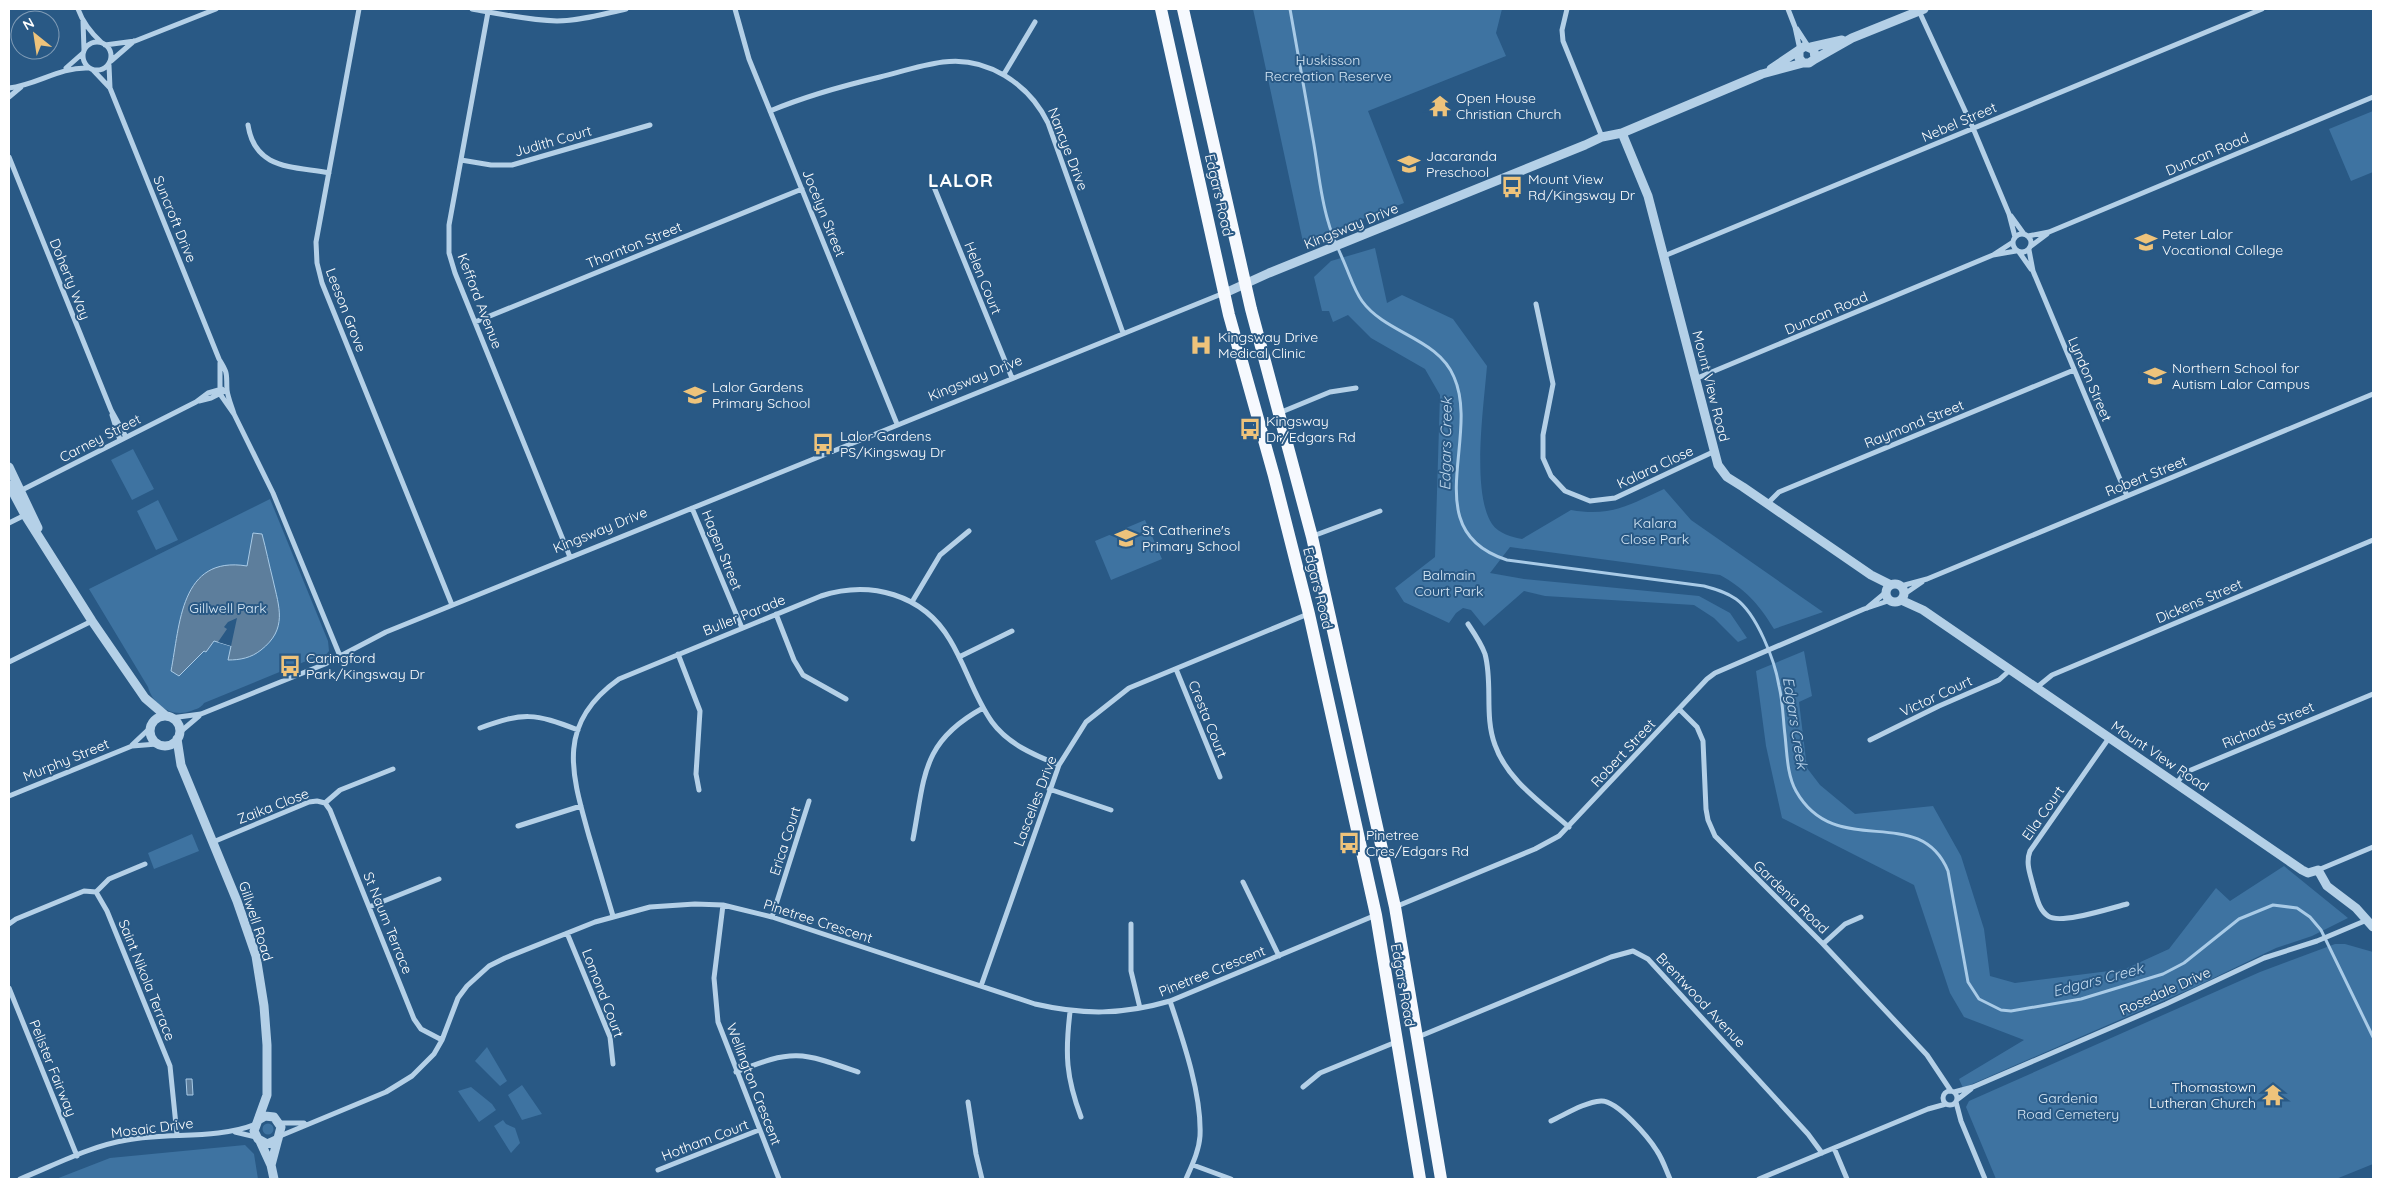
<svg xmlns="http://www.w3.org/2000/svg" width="2382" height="1188" font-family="Quicksand,sans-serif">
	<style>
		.green { fill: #3e73a1 }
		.water { fill: #5d7e9c; stroke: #a9cbe7 }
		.pier { fill: #295985 }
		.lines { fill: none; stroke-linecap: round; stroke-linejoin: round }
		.stream { stroke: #a9cbe7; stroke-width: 3 }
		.minor { stroke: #b4d0e7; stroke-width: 5 }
		.tertiary { stroke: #b4d0e7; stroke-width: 9 }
		.primary { stroke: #f6f9fe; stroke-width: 12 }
		.labels { text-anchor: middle; stroke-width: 4; stroke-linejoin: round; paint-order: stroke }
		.park-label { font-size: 14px; fill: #d7e8f6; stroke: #295985 }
		.poi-label { font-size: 14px; fill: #fff; stroke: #295985; text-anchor: start }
		.street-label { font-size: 14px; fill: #fff; stroke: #295985 }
		.water-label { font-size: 15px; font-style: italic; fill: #c0d9ef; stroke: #295985 }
		.district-label { font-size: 19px; font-weight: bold; letter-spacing: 1px; fill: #fff; stroke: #295985 }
	</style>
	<rect width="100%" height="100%" fill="#295985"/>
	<path class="green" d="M1253,9H1502L1496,33L1506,56L1368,111L1404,203L1303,242Z
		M2373,111V172L2351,181L2329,129Z
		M1375,248L1387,303L1402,295L1453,319L1487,366C1484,405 1471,492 1492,524C1499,534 1512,537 1522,539L1571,510C1611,517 1629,505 1664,489L1691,520L1823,612L1774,629C1759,604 1744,588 1720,575L1510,547L1490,573L1524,579L1699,596L1730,613L1747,638L1738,642L1714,618L1694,605L1545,596L1524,591L1484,626L1471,610L1463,608L1456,613L1449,623L1404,602L1395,588L1435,557L1440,395L1425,369L1371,338L1348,315L1333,322L1329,311H1322L1314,277L1331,261Z
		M133,449L154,489L132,500L111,460Z
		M270,499L328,641L329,651L324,657H316L204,703C201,708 196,709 191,711C171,718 153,705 148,687L89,589Z
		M158,500L178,540L156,550L137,511Z
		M1145,520L1162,559L1111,580L1095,541Z
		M1804,651L1812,696L1799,702L1807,768L1820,785L1855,814L1933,806L1961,856L1984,929L1990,976L2015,983L2125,969L2169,949L2216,888L2230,901L2284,866L2348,918L2312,936L2276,948L2195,987L1963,1088L1959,1079L2024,1040L1964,1017L1950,993L1914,885L1782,818L1766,746L1756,671Z
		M192,834L199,851L154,869L148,853Z
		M2335,944H2345L2373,952V1164L2336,1179H1996L1966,1107L1969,1101L2260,972Z
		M487,1047L507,1081L500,1086L475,1061Z
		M522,1085L542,1114L522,1120L508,1095Z
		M471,1087L492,1104L496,1110L479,1122L458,1091Z
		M503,1120L506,1124L515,1128L520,1143L511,1153L494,1126Z
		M262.5 1129a5.5 5.5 0 1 1 11 0a5.5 5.5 0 1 1-11 0Z
		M245,1145L254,1154L258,1179H56L110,1158Z"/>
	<path class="water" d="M253,533L262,534C266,549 269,564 273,580C279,607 288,629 261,650C251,658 240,660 228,660L231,646L214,641L206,652L204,651L179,676L171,671C180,625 180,555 247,566Z
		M186,1079H192L193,1095H187Z"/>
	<path class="pier" d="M237,618L231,646L218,642L227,629L224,627L228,622Z"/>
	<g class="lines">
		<path class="stream" d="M1290,9C1298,52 1305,96 1313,139C1318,166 1320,195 1328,221C1332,237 1340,252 1346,267C1351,279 1355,291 1362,301C1386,334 1438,338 1454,377C1481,438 1416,531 1507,560L1704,586C1715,589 1726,592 1736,599C1757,614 1775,661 1779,686C1783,702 1783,719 1785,735C1787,753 1787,775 1796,791C1836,862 1919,801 1948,871L1968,982L1979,999L2001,1010L2011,1011L2081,999L2163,974L2184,963L2239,919L2273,905L2297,908L2310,917L2321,930L2373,1037"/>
		<path class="minor" d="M78,9C83,23 91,33 102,43
			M359,9L316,242L317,263L322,283L452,605
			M472,9C500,14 528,20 557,21C580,21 603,14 626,9
			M735,9L749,59L897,424
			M1567,9L1562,30L1563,41L1602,137
			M1788,9L1795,27L1800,50
			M1919,11L1973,128L2009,214L2015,237
			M488,12L449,225V253L455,273L570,557
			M83,21L84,50
			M1797,29L1808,46
			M83 56a14 14 0 1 1 28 0a14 14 0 1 1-28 0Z
			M105,45L135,41L216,9
			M111,61L134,41
			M109,65L110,88
			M66,68L83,53
			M93,70L110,88L219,359C229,375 226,374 227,390C228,398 232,407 234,414
			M1004,74L1035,22
			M9,88C37,85 59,67 88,68
			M9,97L21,87
			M770,111C806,96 842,86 880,77C900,72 921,65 943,62C987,56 1029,84 1048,123L1123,333
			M248,125C255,170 292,166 329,173
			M9,157L111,410L126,437
			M461,160L491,165H512L650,125
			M934,187L1012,378
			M2011,216L2024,234
			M2013 243a9 9 0 1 1 18 0a9 9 0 1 1-18 0Z
			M2028,236L2049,232L2373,97
			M2031,246L2047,234
			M2029,250L2033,271L2127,496
			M2019,252L2031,269
			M1993,255L2013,242
			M1664,256L2262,9
			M1536,304L1553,384L1543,435V458L1551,476L1565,491L1590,501L1615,498L1713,452
			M475,322L802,189
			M220,363V394L234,414L273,493L340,656
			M1695,379L1993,255L2016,251
			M199,401L211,398L227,390
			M1279,413L1330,392L1356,388
			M112,415L120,440
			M18,492L196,402L208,393L222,389
			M1767,504L1779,492L2074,370
			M692,508L742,628
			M9,523L27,514
			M1313,536L1380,511
			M1901,586L1927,579L2373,394
			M1906,593L1922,582
			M912,602L940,555L969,531
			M1867,608L1885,593
			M776,614L794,660L803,675L846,699
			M1468,624C1474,633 1481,643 1485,654C1493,683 1484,716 1495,745C1507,780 1542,803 1569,827
			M678,654L700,711L696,774L699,790
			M959,657L1012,631
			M9,662L92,621
			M1176,669L1220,777
			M2036,688L2052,675L2373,540
			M1679,709L1697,727L1703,741L1706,809L1708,820L1715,836L1823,944L1927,1055L1951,1091
			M171,718L201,714L325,664L386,632L1224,293
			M480,728C524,712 534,713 578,730
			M179,733L199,716
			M2109,738L2030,851C2025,864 2031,876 2034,889C2037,898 2039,910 2048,916C2060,925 2111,908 2127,904
			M1870,740L1939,706L1999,680L2010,670
			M132,745L150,728
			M2176,784L2183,775L2191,770L2373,694
			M1049,789L1111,810
			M9,796L132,746L157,744
			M325,803L330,810L414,1019L421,1029L442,1040
			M518,826L581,806
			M913,839C925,776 921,742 983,708
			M213,842L309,802L317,801L325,803L340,790L393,769
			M2318,870L2373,847
			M1243,882L1279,956
			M96,892L107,911L170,1066L177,1135
			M96,892L109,879L145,864
			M723,905L714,978L718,1022L779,1179
			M369,907L439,879
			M1395,907L1535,849L1559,836L1707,679L1715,673L1864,609L1891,600
			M613,916C605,889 597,862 589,836C571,772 556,724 619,679L821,596C870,580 923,594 950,640C966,666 974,697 992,722C1008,744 1034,755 1059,765
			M772,917L809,801
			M9,924L16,919L84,891L96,892
			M1131,924V971L1140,1008
			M567,933L610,1037L613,1064
			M1823,944L1845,924L1861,917
			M981,986L1059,765L1086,722L1129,688L1308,614
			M9,988L77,1156
			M1170,1001C1183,1040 1202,1095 1200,1136C1199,1151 1192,1165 1186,1179
			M1070,1012C1065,1054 1066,1077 1081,1117
			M1418,1037L1611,957L1633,951L1648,959L1808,1134L1822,1153
			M736,1072C793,1049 801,1052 858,1072
			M1303,1087L1320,1073L1396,1042
			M1943 1098a7 7 0 1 1 14 0a7 7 0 1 1-14 0Z
			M1954,1092L1973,1087L2166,1004L2264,958L2317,941L2367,920
			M1958,1099L1971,1089
			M968,1102L976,1154L982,1179
			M1956,1102L1961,1121L1985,1179
			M1551,1121C1566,1114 1585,1102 1601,1101C1617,1100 1649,1138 1657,1151C1663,1160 1666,1170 1670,1179
			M280,1123H304
			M235,1132L256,1137
			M280,1136L386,1092L412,1076L434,1054L442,1040L458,998L467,986L489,966L505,958L595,922L650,907L695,904L723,905L772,917L1035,1004C1083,1015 1122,1015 1170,1001L1376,915
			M1834,1148L1847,1179
			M1193,1165L1231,1179
			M658,1170L759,1130
			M20,1179C55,1165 90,1146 127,1140C170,1132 215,1140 256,1124
			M1759,1179L1928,1109L1946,1104"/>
		<path class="tertiary" d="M1811,47L1842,40
			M1815,59L1852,38L1924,9
			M1771,69L1805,46L1814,50L1815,59L1809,63H1803L1799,58V51
			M1622,133L1648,196L1718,465L1727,477L1743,487L1871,575L1891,585
			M1225,293L1269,273L1585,145L1602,137L1622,133L1762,74L1803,63
			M9,467L38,528
			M9,485L25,515L92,621L145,698L166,716
			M1886 593a9 9 0 1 1 18 0a9 9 0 1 1-18 0Z
			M1901,600L1923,610L2302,870L2308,873L2318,870L2327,886L2356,908L2373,927
			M150 731a15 15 0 1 1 30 0a15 15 0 1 1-30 0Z
			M177,739L181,765L237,901L256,956L264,1006L267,1045V1095L258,1120
			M260,1141L271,1165L274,1179
			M271,1165L281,1127L274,1117L265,1116L258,1120L254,1131L258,1139L267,1144L278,1139"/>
		<path class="primary" d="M1161,9L1229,315L1274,476L1309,614L1376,915L1420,1179
			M1183,9L1251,309L1312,537L1395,907L1441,1179"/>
	</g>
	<defs>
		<g id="temple-bare" transform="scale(1.725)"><path d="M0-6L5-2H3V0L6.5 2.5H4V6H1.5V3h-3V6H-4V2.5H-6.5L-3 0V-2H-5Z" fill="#eec37b" stroke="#295985" stroke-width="2.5" paint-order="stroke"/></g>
		<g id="school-bare" transform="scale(1.725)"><path d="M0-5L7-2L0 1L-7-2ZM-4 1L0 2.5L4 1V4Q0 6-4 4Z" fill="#eec37b" stroke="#295985" stroke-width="2.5" paint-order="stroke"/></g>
		<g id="bus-bare" transform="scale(1.725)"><path d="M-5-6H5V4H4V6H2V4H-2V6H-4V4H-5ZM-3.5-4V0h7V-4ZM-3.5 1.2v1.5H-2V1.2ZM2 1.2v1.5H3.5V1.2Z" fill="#eec37b" stroke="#295985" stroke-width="2.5" paint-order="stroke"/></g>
		<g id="university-bare" transform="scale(1.725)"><path d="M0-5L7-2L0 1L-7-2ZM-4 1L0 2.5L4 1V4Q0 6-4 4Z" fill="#eec37b" stroke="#295985" stroke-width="2.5" paint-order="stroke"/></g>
		<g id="hospital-bare" transform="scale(1.725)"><path d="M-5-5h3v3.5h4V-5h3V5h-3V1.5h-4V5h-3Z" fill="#eec37b" stroke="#295985" stroke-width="2.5" paint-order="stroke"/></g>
	</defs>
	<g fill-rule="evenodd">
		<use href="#temple-bare" x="1440" y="106"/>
		<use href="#school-bare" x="1409" y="164"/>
		<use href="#bus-bare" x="1512" y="187"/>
		<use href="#university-bare" x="2146" y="242"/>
		<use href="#hospital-bare" x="1201" y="345"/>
		<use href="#school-bare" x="2155" y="376"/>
		<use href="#school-bare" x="695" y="395"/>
		<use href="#bus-bare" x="1250" y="429"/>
		<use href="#bus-bare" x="823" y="444"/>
		<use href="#school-bare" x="1126" y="538"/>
		<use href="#bus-bare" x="290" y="666"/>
		<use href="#bus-bare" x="1349" y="843"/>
		<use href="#temple-bare" x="2273" y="1095"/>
	</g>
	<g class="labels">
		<g class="park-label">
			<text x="1328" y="65">Huskisson<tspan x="1328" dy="16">Recreation Reserve</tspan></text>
			<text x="1655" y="528">Kalara<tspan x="1655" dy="16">Close Park</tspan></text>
			<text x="1449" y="580">Balmain<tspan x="1449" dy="16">Court Park</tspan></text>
			<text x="228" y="613">Gillwell Park</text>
			<text x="2068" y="1103">Gardenia<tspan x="2068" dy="16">Road Cemetery</tspan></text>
		</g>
		<g class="poi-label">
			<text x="1456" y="103">Open House<tspan x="1456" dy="16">Christian Church</tspan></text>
			<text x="1426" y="161">Jacaranda<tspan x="1426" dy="16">Preschool</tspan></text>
			<text x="1528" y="184">Mount View<tspan x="1528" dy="16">Rd/Kingsway Dr</tspan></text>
			<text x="2162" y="239">Peter Lalor<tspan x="2162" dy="16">Vocational College</tspan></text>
			<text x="1218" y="342">Kingsway Drive<tspan x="1218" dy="16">Medical Clinic</tspan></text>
			<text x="2172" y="373">Northern School for<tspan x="2172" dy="16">Autism Lalor Campus</tspan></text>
			<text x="712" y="392">Lalor Gardens<tspan x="712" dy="16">Primary School</tspan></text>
			<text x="1266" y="426">Kingsway<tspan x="1266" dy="16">Dr/Edgars Rd</tspan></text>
			<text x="840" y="441">Lalor Gardens<tspan x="840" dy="16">PS/Kingsway Dr</tspan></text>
			<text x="1142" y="535">St Catherine's<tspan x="1142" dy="16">Primary School</tspan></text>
			<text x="306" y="663">Caringford<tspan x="306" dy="16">Park/Kingsway Dr</tspan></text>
			<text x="1366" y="840">Pinetree<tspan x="1366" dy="16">Cres/Edgars Rd</tspan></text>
			<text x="2256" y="1092" text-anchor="end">Thomastown<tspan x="2256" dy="16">Lutheran Church</tspan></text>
		</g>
		<g class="street-label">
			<text transform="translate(1959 122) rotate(-23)" y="5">Nebel Street</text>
			<text transform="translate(553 141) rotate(-16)" y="5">Judith Court</text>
			<text transform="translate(1068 149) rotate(69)" y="5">Nancye Drive</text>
			<text transform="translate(2207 154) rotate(-23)" y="5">Duncan Road</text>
			<text transform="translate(1219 195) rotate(77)" y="5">Edgars Road</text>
			<text transform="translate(824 213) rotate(68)" y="5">Jocelyn Street</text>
			<text transform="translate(175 219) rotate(68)" y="5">Suncroft Drive</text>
			<text transform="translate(1351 226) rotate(-22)" y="5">Kingsway Drive</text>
			<text transform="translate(634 245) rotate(-22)" y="5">Thornton Street</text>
			<text transform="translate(983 278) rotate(68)" y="5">Helen Court</text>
			<text transform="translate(70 279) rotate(68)" y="5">Doherty Way</text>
			<text transform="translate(480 301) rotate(69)" y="5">Kefford Avenue</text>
			<text transform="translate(346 310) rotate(69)" y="5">Leeson Grove</text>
			<text transform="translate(1826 313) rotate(-23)" y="5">Duncan Road</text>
			<text transform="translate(975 378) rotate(-22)" y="5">Kingsway Drive</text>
			<text transform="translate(2090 379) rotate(67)" y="5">Lyndon Street</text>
			<text transform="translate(1711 386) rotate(76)" y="5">Mount View Road</text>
			<text transform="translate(1914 424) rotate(-22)" y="5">Raymond Street</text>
			<text transform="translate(100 438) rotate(-27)" y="5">Carney Street</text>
			<text transform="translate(1655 467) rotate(-25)" y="5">Kalara Close</text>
			<text transform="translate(2146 476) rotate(-22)" y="5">Robert Street</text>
			<text transform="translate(600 530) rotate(-22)" y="5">Kingsway Drive</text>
			<text transform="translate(722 550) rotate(68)" y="5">Hagen Street</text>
			<text transform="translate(1318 588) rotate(76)" y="5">Edgars Road</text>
			<text transform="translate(2199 601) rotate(-23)" y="5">Dickens Street</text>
			<text transform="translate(744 615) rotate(-22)" y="5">Buller Parade</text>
			<text transform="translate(1936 696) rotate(-25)" y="5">Victor Court</text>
			<text transform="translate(1208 719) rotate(68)" y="5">Cresta Court</text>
			<text transform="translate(2268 725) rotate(-23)" y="5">Richards Street</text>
			<text transform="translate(1623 753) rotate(-47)" y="5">Robert Street</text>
			<text transform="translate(2160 756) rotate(34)" y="5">Mount View Road</text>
			<text transform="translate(66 760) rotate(-22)" y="5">Murphy Street</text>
			<text transform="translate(1035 801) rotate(-69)" y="5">Lascelles Drive</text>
			<text transform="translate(273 806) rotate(-21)" y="5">Zaika Close</text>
			<text transform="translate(2043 813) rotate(-55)" y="5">Ella Court</text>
			<text transform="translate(785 841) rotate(-72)" y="5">Erica Court</text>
			<text transform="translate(1791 897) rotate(44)" y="5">Gardenia Road</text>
			<text transform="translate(256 921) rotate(72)" y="5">Gillwell Road</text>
			<text transform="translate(818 921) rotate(18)" y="5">Pinetree Crescent</text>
			<text transform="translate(388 923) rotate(68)" y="5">St Naum Terrace</text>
			<text transform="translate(1212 971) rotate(-22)" y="5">Pinetree Crescent</text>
			<text transform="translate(147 980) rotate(68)" y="5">Saint Nikola Terrace</text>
			<text transform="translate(1403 985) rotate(80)" y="5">Edgars Road</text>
			<text transform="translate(2165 991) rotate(-24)" y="5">Rosedale Drive</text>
			<text transform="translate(603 993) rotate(69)" y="5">Lomond Court</text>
			<text transform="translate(1701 1000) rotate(47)" y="5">Brentwood Avenue</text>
			<text transform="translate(53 1068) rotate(68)" y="5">Pelister Fairway</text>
			<text transform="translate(754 1084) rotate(69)" y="5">Wellington Crescent</text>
			<text transform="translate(152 1128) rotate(-7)" y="5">Mosaic Drive</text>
			<text transform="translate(705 1140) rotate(-21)" y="5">Hotham Court</text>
		</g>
		<g class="water-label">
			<text transform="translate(1446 444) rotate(-89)" y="5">Edgars Creek</text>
			<text transform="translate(1795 723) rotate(81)" y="5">Edgars Creek</text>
			<text transform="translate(2098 980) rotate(-15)" y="5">Edgars Creek</text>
		</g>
		<g class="district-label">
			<text x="961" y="187">LALOR</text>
		</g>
	</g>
	<rect width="2382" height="1188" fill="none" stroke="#ffffff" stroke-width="20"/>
	<g transform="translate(35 35) rotate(330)"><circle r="24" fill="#295985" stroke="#7f9bb6"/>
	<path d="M0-4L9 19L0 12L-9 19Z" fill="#eec37b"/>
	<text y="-8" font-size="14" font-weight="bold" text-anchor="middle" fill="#ffffff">N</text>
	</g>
</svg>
